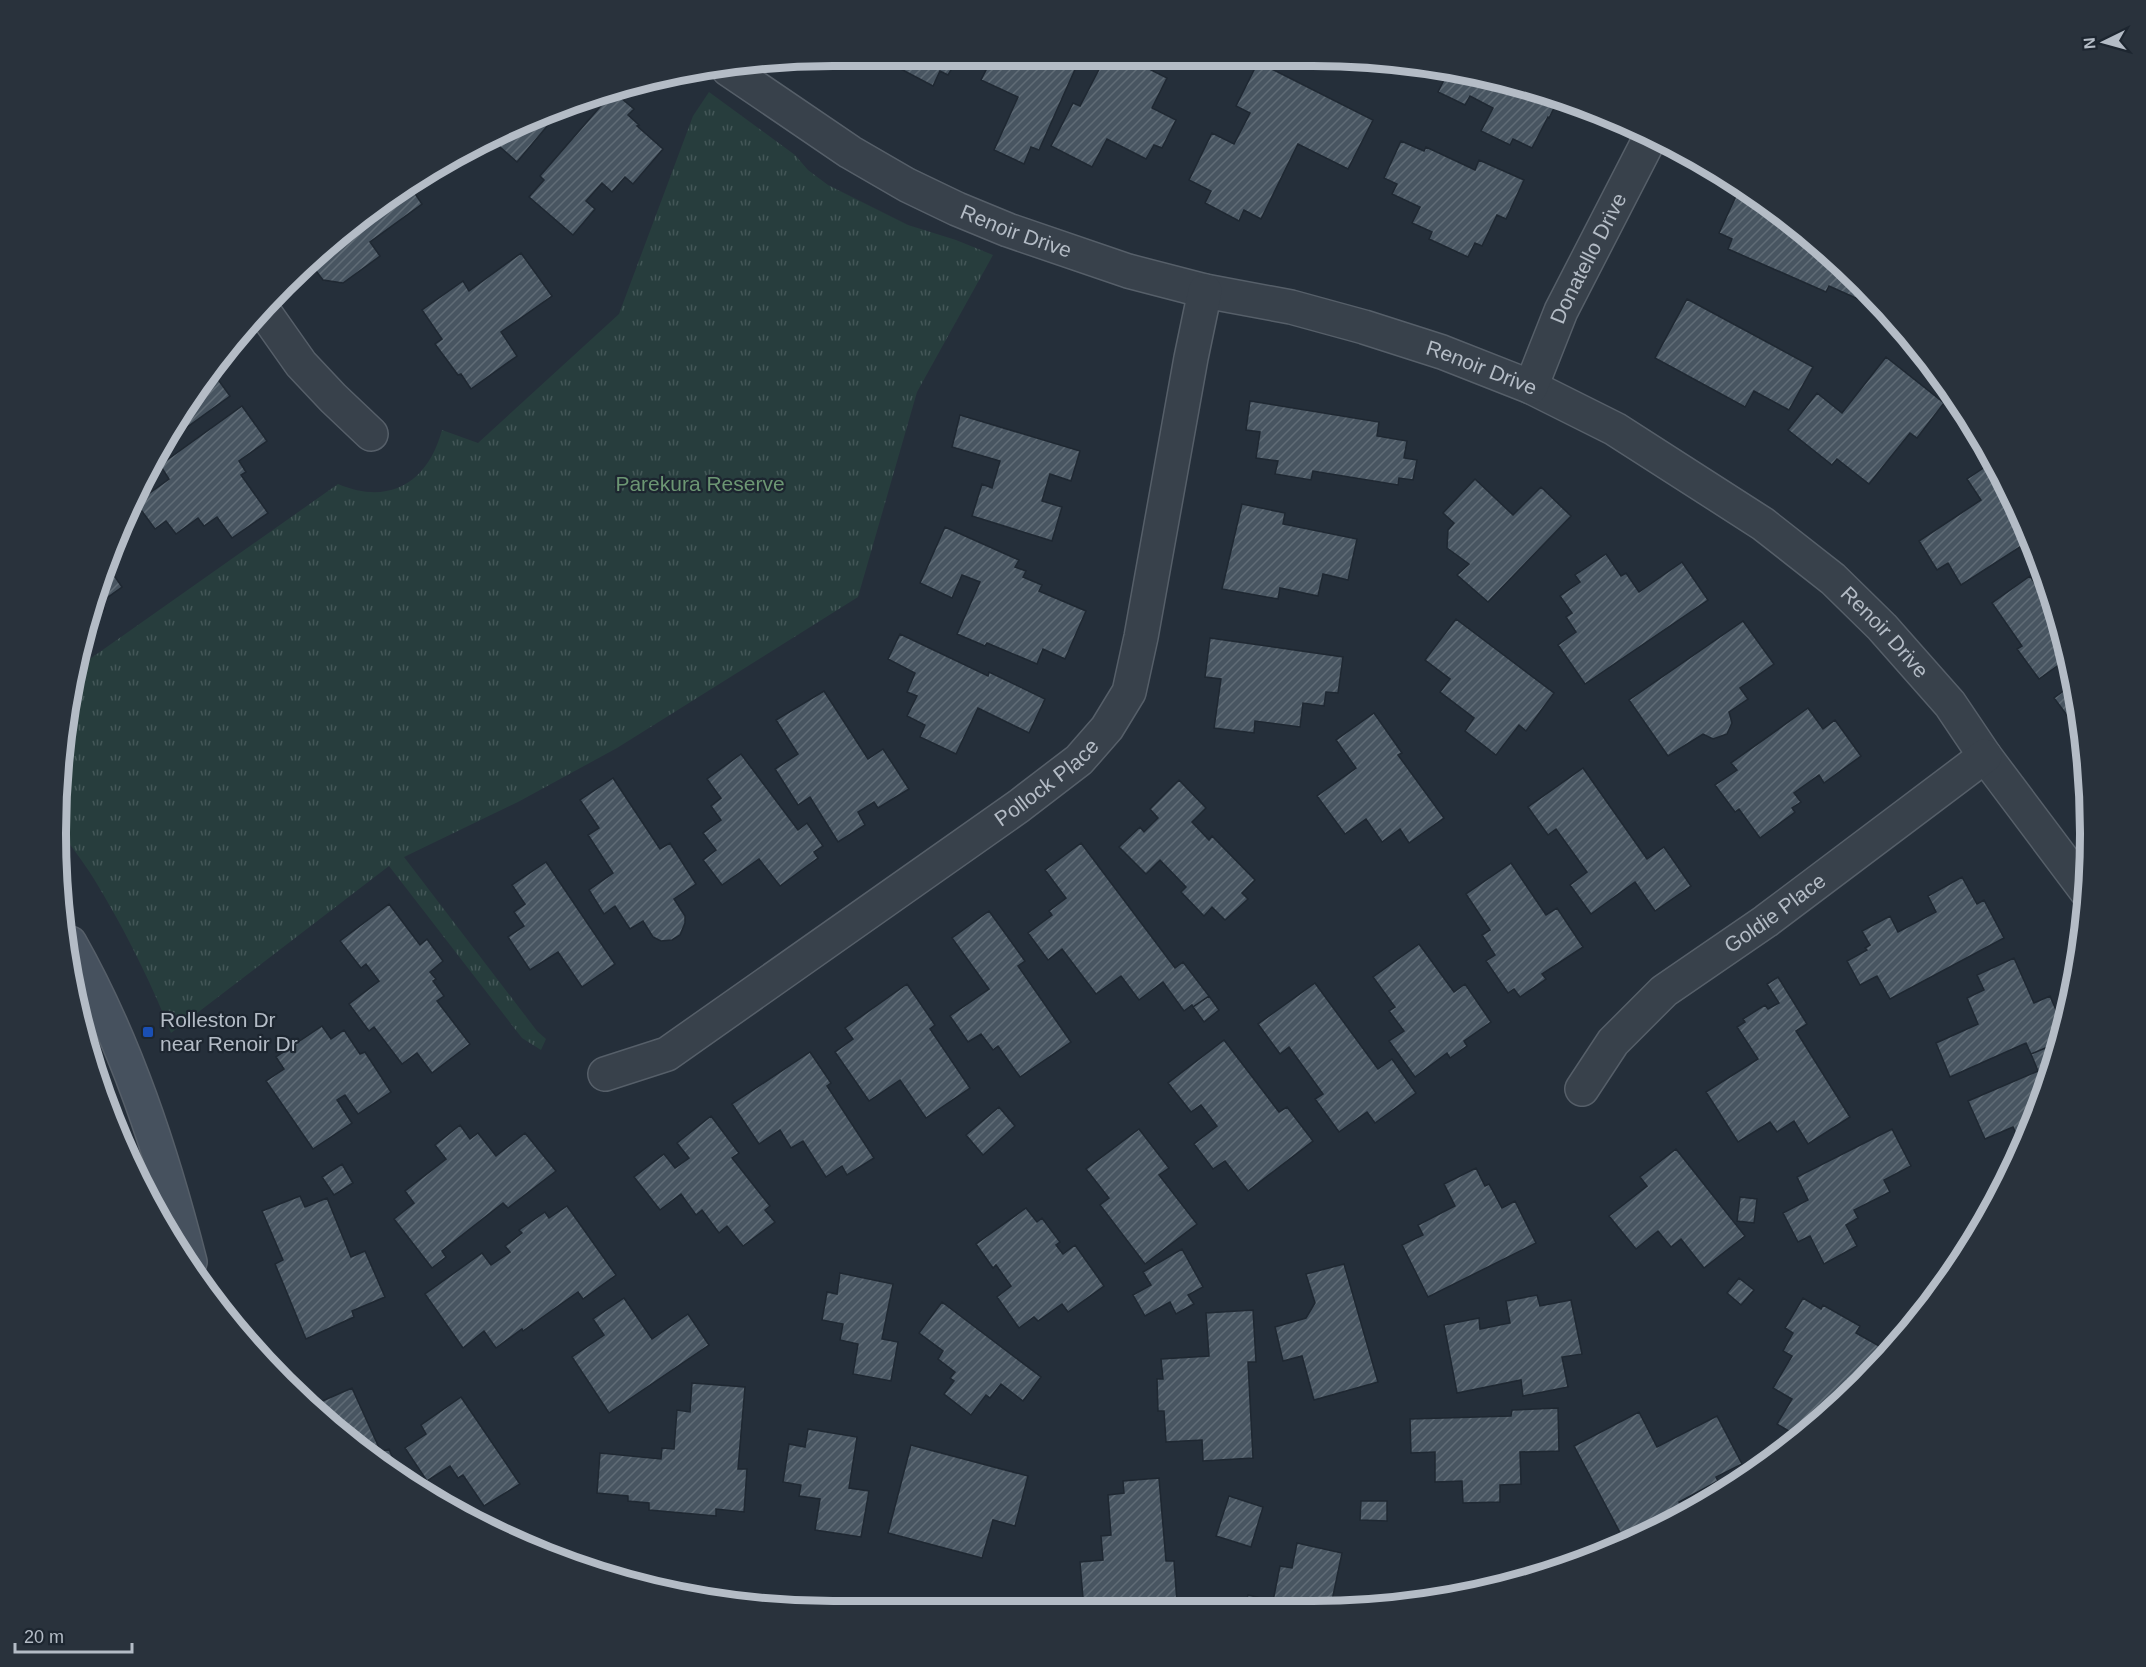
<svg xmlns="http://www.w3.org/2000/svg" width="2146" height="1667" font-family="Arial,sans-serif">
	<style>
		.park { fill: url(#park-tufts) }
		.building { fill: url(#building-hatch); stroke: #1f2832; stroke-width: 1.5 }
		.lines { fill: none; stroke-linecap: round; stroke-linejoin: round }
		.minor-casing { stroke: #565f69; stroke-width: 36 }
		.secondary-casing { stroke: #565f69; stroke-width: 36 }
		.minor { stroke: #38414b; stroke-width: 33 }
		.secondary { stroke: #46515e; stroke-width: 33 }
		.transit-dot { fill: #1a4fb4; stroke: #1d2630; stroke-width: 2 }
		.labels { text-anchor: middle; stroke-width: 4.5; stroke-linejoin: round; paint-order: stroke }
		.street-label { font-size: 21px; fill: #b4bcc6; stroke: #1d2630 }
		.park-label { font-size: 21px; fill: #6c9673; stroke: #1d2630 }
		.poi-label { font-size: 21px; fill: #b4bcc6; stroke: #1d2630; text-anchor: start }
		.rim { fill: none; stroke: #b4bcc6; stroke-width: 8 }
	</style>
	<defs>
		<pattern id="park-tufts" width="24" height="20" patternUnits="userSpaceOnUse" patternTransform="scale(1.5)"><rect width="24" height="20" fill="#273d3d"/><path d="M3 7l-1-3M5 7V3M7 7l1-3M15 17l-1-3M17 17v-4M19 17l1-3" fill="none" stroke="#445758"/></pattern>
		<pattern id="building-hatch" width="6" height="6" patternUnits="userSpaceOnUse" patternTransform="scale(1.5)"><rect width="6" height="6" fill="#485561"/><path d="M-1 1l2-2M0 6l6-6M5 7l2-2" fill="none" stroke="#606c76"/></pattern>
	</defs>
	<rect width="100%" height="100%" fill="#252f3a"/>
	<path class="park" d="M709,92L795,155L808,170L828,185L908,225L956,240L993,255L917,392L858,597L617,748L518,802L404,857L537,1031L546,1039L541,1050L522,1038L389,866L171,1033C150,980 124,928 94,879C83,861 69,844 57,826L77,668L338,484C390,506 428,482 442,430L478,443L619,314L693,116Z"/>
	<path class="building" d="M876,56H945L944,59L954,65L948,75L940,71L933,86Z
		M1081,56L1039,150L1031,147L1024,164L994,150L1018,97L981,80L991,60L983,56Z
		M1106,56H1150L1145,67L1167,78L1152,108L1176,120L1162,148L1154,145L1146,159L1107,139L1092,167L1051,146L1073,103L1080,106Z
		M1258,62L1373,120L1348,169L1298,144L1261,219L1244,210L1239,221L1205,203L1211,191L1189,180L1212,133L1234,144L1250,113L1236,106Z
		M1447,74L1562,97L1566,98L1559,111L1554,108L1549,118L1548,117L1532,148L1513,139L1510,145L1481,131L1493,108L1470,96L1465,105L1438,92Z
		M615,93L634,109L628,115L639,125L637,126L663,149L633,184L625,177L612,192L602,183L586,201L595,209L573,235L529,197L544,180L540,176L606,100L608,101Z
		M559,112L517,162L492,140Z
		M1401,141L1424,151L1426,147L1475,170L1479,160L1524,180L1506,219L1497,215L1482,246L1475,243L1468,257L1429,239L1432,232L1412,223L1420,207L1392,194L1397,184L1384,178Z
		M410,186L422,204L370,242L380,256L343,283L323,280L310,263Z
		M1747,192L1786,216L1863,288L1858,299L1829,286L1826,292L1728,249L1732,239L1719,233L1737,194L1745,197Z
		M521,253L552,296L501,332L517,356L471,389L461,374L458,375L435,344L442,339L422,310L463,281L469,291Z
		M1687,299L1813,367L1789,410L1754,391L1745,407L1655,358Z
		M1886,357L1944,403L1917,438L1910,433L1869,484L1837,459L1832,465L1788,430L1817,393L1842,413Z
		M214,374L230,396L172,438L168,433Z
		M1250,401L1379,422L1377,436L1407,441L1404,458L1417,460L1413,480L1399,478L1398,485L1313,471L1311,480L1275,474L1278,461L1256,458L1260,432L1246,430Z
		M242,406L267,441L239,461L246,472L241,475L268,513L232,538L217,517L204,526L198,518L176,534L166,521L155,529L136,503L169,479L160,465Z
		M960,415L1080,451L1071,481L1050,474L1042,501L1062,507L1052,541L972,516L982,484L992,488L1000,461L952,447Z
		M1994,461L2032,546L2029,548L2026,543L1961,585L1948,563L1937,570L1919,541L1981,500L1967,479Z
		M1475,479L1513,515L1541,487L1571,516L1488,602L1457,575L1469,564L1447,548L1448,530L1454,523L1443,513Z
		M1242,504L1285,513L1283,524L1357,539L1348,580L1323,574L1318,596L1280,588L1278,599L1222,589Z
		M945,527L1019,560L1015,567L1026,571L1023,577L1042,585L1039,591L1086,611L1065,659L1043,649L1037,664L987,643L985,646L957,634L980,582L962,575L952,598L920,583Z
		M1606,554L1621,576L1626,573L1639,592L1682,562L1708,600L1585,684L1558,645L1576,632L1566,617L1572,613L1560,596L1580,582L1575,575Z
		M109,568L122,587L100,603L105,609L86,623Z
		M2030,576L2040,591L2049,584L2067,659L2039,679L2017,649L2022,646L1992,603Z
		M1456,619L1554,693L1526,731L1519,725L1496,755L1465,731L1474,718L1440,692L1450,679L1425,660Z
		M1743,621L1774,664L1740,688L1748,699L1729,712L1732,723L1727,734L1713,739L1703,734L1668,756L1629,700Z
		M900,634L988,676L989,672L1045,699L1029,733L978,708L956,754L920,737L925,725L907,716L917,696L907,692L915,673L888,659Z
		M1210,638L1343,657L1338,693L1326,692L1324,706L1303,703L1300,727L1255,721L1254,733L1214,728L1221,679L1205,677Z
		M2073,684L2084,732V733L2075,720L2072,722L2054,698Z
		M824,691L868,759L883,749L909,789L878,808L874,802L858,812L865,825L838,842L810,797L798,805L775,769L798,754L776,720Z
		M1808,708L1823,729L1835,720L1861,756L1824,783L1819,775L1794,793L1801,802L1792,808L1795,812L1760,838L1739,809L1735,812L1715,785L1737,770L1731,763Z
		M1374,713L1402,753L1398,755L1444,818L1409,843L1400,829L1382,842L1366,819L1345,834L1317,796L1356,768L1336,740Z
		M741,754L798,830L807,823L823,846L814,852L818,858L780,886L759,859L722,885L703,860L716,850L703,833L721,820L711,806L721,798L707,779Z
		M1583,768L1647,859L1664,847L1691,886L1655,911L1635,882L1591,914L1570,885L1587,872L1556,829L1548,835L1528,807Z
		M613,778L660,849L670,843L696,884L674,899L685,916V923L680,935L672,940L661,941L653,937L643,921L630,929L615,906L604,914L589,890L613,873L588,835L599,828L580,800Z
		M1179,780L1206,808L1192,822L1209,840L1212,836L1255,880L1242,893L1248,899L1225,920L1212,907L1204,916L1181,892L1186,887L1160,860L1146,874L1119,847L1140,827L1144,832L1158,818L1150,809Z
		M1081,843L1175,968L1183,962L1209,996L1193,1007L1192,1005L1184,1011L1163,982L1139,1000L1121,976L1096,994L1062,949L1048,960L1028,933L1052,915L1049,911L1066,898L1045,870Z
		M546,862L615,964L582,987L558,952L530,970L508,937L524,926L514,912L525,904L512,885Z
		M1511,863L1546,915L1557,908L1583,947L1542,974L1546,979L1520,997L1514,989L1508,993L1486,961L1495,955L1482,935L1490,930L1466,894Z
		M1962,877L1977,904L1984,900L2004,938L1890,999L1877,976L1860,985L1847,961L1867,950L1865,948L1870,945L1862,931L1890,916L1898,932L1936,912L1928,896Z
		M389,904L420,945L427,939L443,961L430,972L436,979L433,981L444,996L437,1001L470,1044L432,1073L417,1053L402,1064L374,1027L369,1031L349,1004L379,981L366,964L361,968L340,941Z
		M989,911L1025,961L1018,966L1071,1042L1020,1077L998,1046L993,1050L981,1034L968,1042L950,1016L989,989L952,938Z
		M1419,944L1454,992L1465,984L1491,1022L1464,1041L1467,1046L1450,1058L1447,1053L1415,1077L1389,1041L1404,1031L1389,1011L1395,1007L1373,977Z
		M2014,958L2034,1003L2050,996L2065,1031L2062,1041L2031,1054L2026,1043L1950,1077L1936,1043L1978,1024L1967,998L1984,990L1977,975Z
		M1778,977L1807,1024L1796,1031L1850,1117L1808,1144L1794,1121L1777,1132L1770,1122L1738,1142L1706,1092L1758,1059L1737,1027L1745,1022L1743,1019L1765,1005L1768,1009L1779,1003L1767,984Z
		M1315,983L1378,1069L1392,1059L1416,1093L1375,1123L1367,1112L1339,1132L1315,1099L1323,1094L1289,1047L1280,1054L1258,1024Z
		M907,984L935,1025L930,1029L970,1088L926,1118L900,1080L869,1101L835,1052L853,1039L845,1028Z
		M1209,996L1219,1010L1204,1022L1193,1007Z
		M322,1026L331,1039L344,1030L360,1054L365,1052L391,1092L358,1114L345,1095L337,1100L352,1123L313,1149L266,1081L284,1069L276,1057Z
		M1224,1040L1279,1112L1287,1107L1313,1141L1248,1191L1225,1161L1213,1169L1194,1144L1217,1126L1201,1105L1191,1112L1168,1083Z
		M2062,1041L2027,1134L2018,1138L2013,1127L1985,1139L1968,1101L2038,1071L2031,1054Z
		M810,1052L831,1083L827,1086L874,1158L847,1175L842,1166L826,1177L803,1141L791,1148L780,1130L759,1144L732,1104Z
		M999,1107L1015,1126L983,1155L966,1135Z
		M711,1116L739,1153L732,1158L770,1206L765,1210L775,1222L743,1246L727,1226L719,1233L702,1210L696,1215L681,1194L660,1210L634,1177L664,1154L675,1168L689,1158L677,1143Z
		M460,1125L470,1139L478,1133L496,1156L525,1133L556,1171L508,1208L503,1203L442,1251L446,1257L432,1268L394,1219L414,1203L405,1191L446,1159L435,1145Z
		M1139,1129L1169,1168L1159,1175L1197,1224L1145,1264L1100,1205L1109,1198L1086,1169Z
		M1892,1129L1911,1166L1884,1180L1890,1192L1854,1210L1858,1218L1846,1225L1857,1246L1824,1264L1810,1236L1798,1242L1783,1213L1808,1200L1797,1177Z
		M1676,1149L1745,1236L1704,1268L1681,1239L1671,1247L1658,1231L1636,1249L1609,1216L1647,1186L1640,1177Z
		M342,1164L353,1183L334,1195L322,1177Z
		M1476,1168L1485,1186L1489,1184L1502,1208L1515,1201L1536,1243L1428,1297L1402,1245L1423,1235L1418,1225L1455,1206L1444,1184Z
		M300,1196L305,1207L327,1198L351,1257L365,1251L385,1297L352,1311L354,1317L306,1339L275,1264L283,1260L262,1211Z
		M1740,1197L1757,1199L1754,1223L1737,1221Z
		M567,1206L616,1275L583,1299L578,1292L523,1331L522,1329L496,1348L484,1331L463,1348L425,1294L482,1253L491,1265L510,1252L505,1246L522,1233L519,1230L545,1212L549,1218Z
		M1026,1208L1037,1222L1042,1218L1060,1242L1056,1245L1063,1254L1075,1245L1104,1286L1068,1312L1062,1304L1038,1321L1034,1317L1019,1328L997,1297L1011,1286L996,1265L993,1268L976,1244Z
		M1182,1249L1203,1287L1188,1295L1194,1304L1176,1314L1170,1302L1145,1316L1133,1295L1151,1285L1143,1272Z
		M1344,1264L1378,1382L1314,1400L1302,1356L1283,1361L1275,1327L1306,1318L1315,1303L1306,1274Z
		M840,1273L893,1284L882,1339L898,1342L891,1381L853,1374L858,1344L840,1340L843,1324L822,1320L827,1292L837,1294Z
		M1739,1278L1754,1290L1741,1305L1727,1293Z
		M1537,1295L1540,1306L1571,1300L1582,1354L1562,1357L1568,1387L1523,1396L1521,1380L1457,1393L1444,1325L1479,1318L1480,1329L1510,1323L1506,1301Z
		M624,1298L652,1339L688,1314L709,1345L609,1413L572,1357L604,1335L593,1319Z
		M1803,1298L1821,1309L1823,1305L1860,1326L1856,1333L1888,1351L1856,1385L1847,1380L1825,1419L1799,1437L1777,1424L1792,1399L1773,1388L1792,1356L1783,1351L1793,1333L1785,1328Z
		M942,1302L1041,1377L1023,1401L1001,1384L990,1398L986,1395L971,1415L944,1394L954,1381L950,1378L955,1372L938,1359L943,1351L919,1333Z
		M1253,1310L1256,1362H1248L1253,1458L1203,1461L1202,1440L1166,1442L1164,1411H1158L1157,1379H1163L1161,1359L1209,1356L1206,1313Z
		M692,1383L745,1387L738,1469H747L744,1512L716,1509V1516L649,1510V1503L628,1501V1496L597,1493L600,1453L661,1459L662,1448L674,1449L677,1410L690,1412Z
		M352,1388L381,1452L389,1449L401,1480L311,1406Z
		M461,1397L520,1484L484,1506L463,1475L458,1478L450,1466L427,1481L405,1448L426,1434L421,1425Z
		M1558,1408L1559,1451L1520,1452L1521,1484L1500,1485V1502L1463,1503L1462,1481L1435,1482V1452L1411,1453L1410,1419L1511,1416L1512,1410Z
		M1639,1412L1657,1447L1717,1416L1742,1464L1716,1477L1718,1481L1679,1502L1683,1509L1624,1540L1574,1446Z
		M808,1429L857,1437L849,1488L869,1491L861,1537L815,1530L820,1499L799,1496L801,1485L783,1482L789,1444L805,1447Z
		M911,1445L1028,1476L1015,1526L993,1520L982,1558L888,1533Z
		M1774,1452L1775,1455L1752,1471L1749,1463Z
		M1159,1478L1166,1561H1174L1177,1602L1084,1610L1080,1562L1103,1560L1101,1536L1111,1535L1108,1495L1124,1493L1123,1481Z
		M1229,1496L1263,1507L1251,1547L1216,1536Z
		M1361,1501H1387V1521L1360,1520Z
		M1297,1543L1342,1553L1330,1610H1245L1248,1595L1273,1601L1280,1566L1292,1568Z"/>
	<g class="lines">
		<g class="minor-casing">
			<g id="minor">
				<path id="s1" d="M728,69L850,152L907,185L957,209L1008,230L1128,271L1205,291L1291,307L1364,327L1442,352L1531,387L1615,429L1763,524L1833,579L1882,627L1950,704L1985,756L2087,892"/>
				<path d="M263,310L301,364L333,398L371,434"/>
				<path id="s2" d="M1531,387L1561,311L1652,134"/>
				<path id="s3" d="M605,1074L667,1054L1019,806L1079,760L1107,728L1129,692L1141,637L1191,358L1205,291"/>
				<path id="s4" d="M1582,1089L1613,1042L1664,991L1766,921L1985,756"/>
			</g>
		</g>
		<g class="secondary-casing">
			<path id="secondary" d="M70,943C126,1042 162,1153 190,1262"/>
		</g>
		<use href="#minor" class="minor"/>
		<use href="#secondary" class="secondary"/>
	</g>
	<rect class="transit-dot" x="142" y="1026" width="12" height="12" rx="3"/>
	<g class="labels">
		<g class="street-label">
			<text dy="7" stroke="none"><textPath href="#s1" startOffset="332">Renoir Drive</textPath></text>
			<text dy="7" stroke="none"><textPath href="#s2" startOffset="141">Donatello Drive</textPath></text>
			<text dy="7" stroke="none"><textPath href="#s1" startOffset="818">Renoir Drive</textPath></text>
			<text dy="7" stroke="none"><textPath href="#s1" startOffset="1304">Renoir Drive</textPath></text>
			<text dy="7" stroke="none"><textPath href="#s3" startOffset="532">Pollock Place</textPath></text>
			<text dy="7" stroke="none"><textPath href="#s4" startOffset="264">Goldie Place</textPath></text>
		</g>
		<g class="park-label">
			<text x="700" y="491">Parekura Reserve</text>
		</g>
		<g class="poi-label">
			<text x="160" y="1027">Rolleston Dr<tspan x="160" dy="24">near Renoir Dr</tspan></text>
		</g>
	</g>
	<path d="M0 0H2146V1667H0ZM833 66H1313A767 767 0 0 1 2080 833V834A767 767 0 0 1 1313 1601H833A767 767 0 0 1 66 834V833A767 767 0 0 1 833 66Z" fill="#29323c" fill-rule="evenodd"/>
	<path class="rim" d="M833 66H1313A767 767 0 0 1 2080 833V834A767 767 0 0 1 1313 1601H833A767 767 0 0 1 66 834V833A767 767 0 0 1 833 66Z"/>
	<g transform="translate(2104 42) rotate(265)" stroke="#1d2630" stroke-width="4.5" paint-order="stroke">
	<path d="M0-4.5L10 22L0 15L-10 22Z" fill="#b4bcc6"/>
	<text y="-9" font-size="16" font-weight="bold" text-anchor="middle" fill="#b4bcc6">N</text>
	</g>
	<path d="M15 1643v9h117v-9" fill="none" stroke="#b4bcc6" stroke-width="3"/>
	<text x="24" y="1643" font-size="18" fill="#b4bcc6" stroke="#1d2630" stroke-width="4.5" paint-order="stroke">20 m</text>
</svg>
